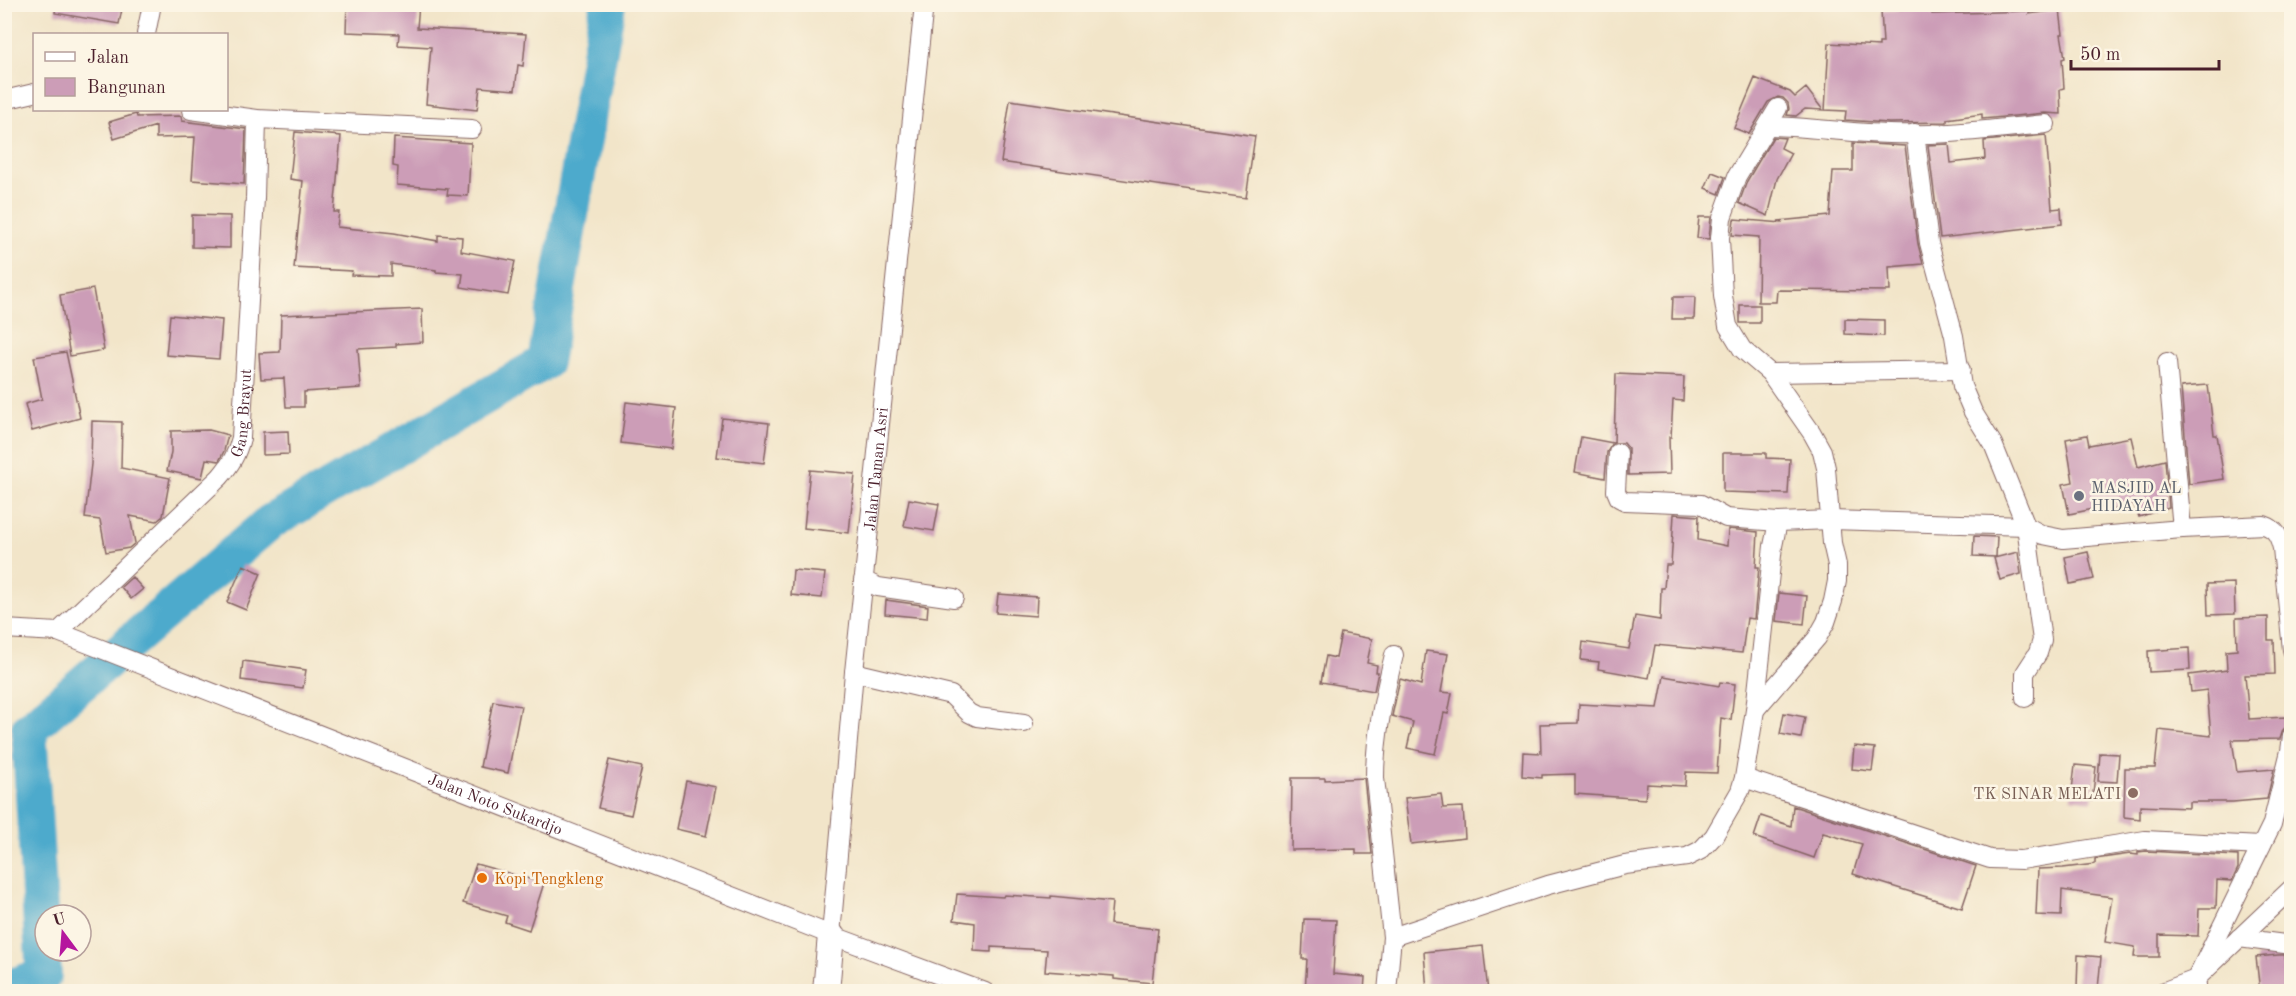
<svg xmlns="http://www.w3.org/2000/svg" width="2296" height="996" font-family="'Old Standard TT',serif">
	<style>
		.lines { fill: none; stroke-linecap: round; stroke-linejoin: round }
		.river { stroke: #4eaacc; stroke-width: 36 }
		.building { fill: #cc9db7 }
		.street-casing { stroke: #856462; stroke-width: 20 }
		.secondary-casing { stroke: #856462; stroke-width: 28 }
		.street { stroke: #fff; stroke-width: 18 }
		.secondary { stroke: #fff; stroke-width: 26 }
		.worship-dot { fill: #6b7280; stroke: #fcf5e5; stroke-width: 2 }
		.education-dot { fill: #8d6e63; stroke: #fcf5e5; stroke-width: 2 }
		.food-dot { fill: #e8710a; stroke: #fcf5e5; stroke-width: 2 }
		.labels { text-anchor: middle; stroke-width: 5; stroke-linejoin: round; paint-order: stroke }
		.street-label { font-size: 16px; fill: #4a1f2b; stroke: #fcf5e5 }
		.worship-label { font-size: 16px; fill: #5b616d; stroke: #fcf5e5; text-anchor: start }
		.education-label { font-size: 16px; fill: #785e54; stroke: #fcf5e5; text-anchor: end }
		.food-label { font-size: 16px; fill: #c56008; stroke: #fcf5e5; text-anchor: start }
	</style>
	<rect width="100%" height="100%" fill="#fcf5e5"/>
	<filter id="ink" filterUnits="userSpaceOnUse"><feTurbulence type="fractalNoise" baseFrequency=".0167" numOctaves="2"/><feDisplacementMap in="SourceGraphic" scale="12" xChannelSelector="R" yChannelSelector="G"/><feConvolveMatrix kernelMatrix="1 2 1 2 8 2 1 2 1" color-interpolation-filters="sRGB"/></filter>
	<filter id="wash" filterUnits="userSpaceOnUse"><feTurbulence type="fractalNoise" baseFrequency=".008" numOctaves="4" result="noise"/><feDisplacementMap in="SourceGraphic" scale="24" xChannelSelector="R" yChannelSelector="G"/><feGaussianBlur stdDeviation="1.35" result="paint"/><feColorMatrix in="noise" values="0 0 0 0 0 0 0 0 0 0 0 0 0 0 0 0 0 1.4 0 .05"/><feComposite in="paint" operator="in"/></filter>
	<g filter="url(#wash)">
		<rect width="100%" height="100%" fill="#f2e5c9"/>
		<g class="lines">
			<path class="river" d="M4,989L44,975L29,729L270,522L545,362L608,4"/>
		</g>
		<g id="blocks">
			<path class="building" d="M56,4H123L119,24L55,13Z
				M347,4H419L417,28L526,34L523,66L518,65L515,90L480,87L477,110L426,104L431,47L398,45L399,34L346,32Z
				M1932,7V14L2029,11V14L2060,10L2063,34H2061L2065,58L2062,59L2064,88L2060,89L2061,114L2045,113L1982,119V114L1947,119V122L1889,123L1845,120L1846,111L1825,110L1829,43L1879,46V43H1883L1881,11Z
				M1755,78L1790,92L1795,97L1806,88L1823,110L1805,109L1796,116L1787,115L1789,109L1788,103L1783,98L1778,97L1768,102L1749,134L1734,128Z
				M1010,100L1255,136L1246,198L1001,162Z
				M136,114L137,117L181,116L182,121L246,129L244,184L192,180L195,137L156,138V126L114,139L109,122Z
				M295,132L341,136L334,212H339L337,227L394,233L438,241V235L462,237L461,251L515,261L508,295L461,287L463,274L436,272V270L391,264V276L351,275L352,271L294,268L303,181L290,179Z
				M2046,135L2052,209L2061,208L2062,224L1940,238L1928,145L1949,144L1951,163L1985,159L1984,141Z
				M1773,137L1785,138L1781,148L1791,153L1777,179L1768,216L1739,203L1747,181Z
				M394,138L471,143L468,196L447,195L448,189L397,185L398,167L393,166Z
				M1853,143L1905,146L1918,244L1923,264L1889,267L1890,291L1777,290L1776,302H1758L1759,237L1732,235L1734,219L1783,223L1778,221L1830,216L1833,171H1853Z
				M1712,172L1725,177L1719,194L1705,188Z
				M192,215L230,216V248L192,247Z
				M1699,217H1711L1709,239L1697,238Z
				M93,289L104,350L70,356L60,295Z
				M1673,297H1695L1694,319H1672Z
				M1740,305H1760V323H1740Z
				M422,309L423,342L396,344V347L358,349L361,388L304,392V407H286L284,378L261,379L259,353L280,352L281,315Z
				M170,315L222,320L219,359L166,355Z
				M1845,319L1884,320V336L1845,334Z
				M66,352L80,418L32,431L25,404L42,399L34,357Z
				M1616,374L1684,377L1683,401L1673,400L1671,437H1669L1670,474L1628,475V448L1624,443H1614Z
				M2208,385L2214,435H2217L2224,479L2189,484L2181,387Z
				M626,402L676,408L671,449L621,443Z
				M722,418L769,423L764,463L717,457Z
				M92,421L122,422L121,468L170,478L163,516L157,521L130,516L135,543L129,548L106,552L100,520L85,518L91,464Z
				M209,430L228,435L224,451L219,461L206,459L202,478L167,471L171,452V431Z
				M288,431L289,454L263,455V432Z
				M2087,435L2089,445L2131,437L2138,467L2165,460L2169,507L2139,517L2134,503L2105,512L2103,507L2069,514L2063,484L2073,482L2066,439Z
				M1581,437L1613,443L1607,452L1605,478L1575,472Z
				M1723,453H1766V458L1790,459L1788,494L1723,492Z
				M810,470L855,474L849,533L804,528Z
				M909,499L939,504L934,531L904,526Z
				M1674,514L1699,516L1698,540L1727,546L1728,529L1758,532L1756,567H1759L1754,619L1747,618L1742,653L1655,645L1649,678L1598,669L1599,662L1581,660L1583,642L1629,649L1635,616L1660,620L1661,588H1664L1666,565H1671Z
				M1974,536L1997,537L1996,557L1973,556Z
				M2018,552L2021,574L2000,580L1994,558Z
				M2088,552L2094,579L2070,584L2065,557Z
				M243,565L261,573L246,610L227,602Z
				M793,570L825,573L822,598L791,595Z
				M132,577L143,589L131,599L121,587Z
				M2234,583L2235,614L2208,615L2207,584Z
				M1779,593L1807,596L1804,624L1776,621Z
				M998,594L1037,597L1036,616L996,613Z
				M886,600L928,606L927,618L885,614Z
				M2268,617V640H2274L2275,674L2245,675L2249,719L2286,717V727L2283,730L2280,739L2232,740L2237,772L2274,769L2267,799L2233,802H2189V808L2140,806V819L2124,817L2125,768H2155L2159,730L2211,736L2207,690L2191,692L2189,675L2227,670L2226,651L2237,650L2236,618Z
				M1341,633L1372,639L1367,663L1377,665L1376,672H1378L1374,691L1321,682L1326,656L1336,658Z
				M2189,648L2190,670L2149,672L2148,651Z
				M1426,651L1448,654L1441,692L1452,693L1448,714L1444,713L1435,754L1407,748L1413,722L1392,716L1400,679L1421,685Z
				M243,661L306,670L303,688L241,680Z
				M1664,676L1719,686L1720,682L1735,684L1731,720L1721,718L1717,773L1686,772L1685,786L1647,784L1645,799L1575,794V774L1542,775V778L1522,776L1523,752L1541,753L1540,724L1578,723L1579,704L1658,708Z
				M493,701L521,706L508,773L480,767Z
				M1784,713L1805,717L1801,738L1780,734Z
				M1854,746L1875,748L1872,771L1852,769Z
				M2100,753L2119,754L2117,782L2098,781Z
				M609,760L642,767L631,815L598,808Z
				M2075,765L2096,767L2092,801L2071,798Z
				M1292,778H1325V780L1364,778L1372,854H1356V849L1291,850Z
				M686,781L716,787L706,836L676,829Z
				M1441,794L1443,808L1463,807L1465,838L1411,844L1405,798Z
				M1793,806L1976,866L1962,908L1853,874L1862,844L1823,833L1814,858L1754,837L1761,816L1791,826Z
				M2146,851L2238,856V868L2232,881L2217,880L2216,908H2199L2198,936L2159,935V957H2134L2135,947L2105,942L2112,897L2062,890L2061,916L2036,915L2038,869L2063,868L2095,864V859L2130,854L2138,855V852Z
				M476,864L544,883L529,930L505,922L507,916L463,903Z
				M957,894L1003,897L1004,895L1051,898V896L1112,902L1110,924L1158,929L1152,983L1114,979V976L1045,971L1047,950L991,947V952L974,951L975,923L954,920Z
				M1304,919L1336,920L1333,974L1365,977L1364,992H1305L1307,959H1302Z
				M1483,946L1488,992H1427L1424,952Z
				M2078,955L2101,957L2098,989L2077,988Z
				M2278,955H2285V958L2292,957V992H2260L2256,957Z"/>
		</g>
	</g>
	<g filter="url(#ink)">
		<use href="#blocks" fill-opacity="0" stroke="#856462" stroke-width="1.5"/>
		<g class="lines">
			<g class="street-casing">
				<g id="street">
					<path d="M146,34L152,4"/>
					<path d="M4,100L34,93"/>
					<path d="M191,110L257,119L472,129"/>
					<path d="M1769,126C1809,127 1849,133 1889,134C1941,136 1994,129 2046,124"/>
					<path d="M1915,133L1929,243L1954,336L1962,386L1973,412L1993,444L2026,526L2042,640L2038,653L2025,673V698"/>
					<path d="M2167,362L2182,529"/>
					<path d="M1770,373L1961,370"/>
					<path d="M1618,453L1616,491L1619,498L1625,501L1701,504L1726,518L1778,522"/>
					<path d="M863,580L878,587L954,598"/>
					<path id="s1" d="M4,629L58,632L831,935L985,992"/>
					<path id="s2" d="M58,632L220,477C231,464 237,454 241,438L255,198L257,119"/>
					<path d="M854,672L951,695L969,713L977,717L1024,723"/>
					<path d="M1755,710L1817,638L1826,622L1833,601L1837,581V565L1832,543L1826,468L1822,451L1812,433L1770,373L1742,349L1728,326L1723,296L1720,238L1722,218L1737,176L1778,108"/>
					<path d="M1744,778L1990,859L2021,860L2145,840L2261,846"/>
					<path id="s3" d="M831,935L854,672L924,4"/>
					<path d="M1392,937L1548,885L1625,865L1687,857L1701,850L1714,836L1740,791L1744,778L1755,710L1773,546L1778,522L1831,520L2026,526L2043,535L2063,539L2182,529L2264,525C2276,529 2279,536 2282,548L2292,650"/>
					<path d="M2239,938L2292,945"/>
					<path d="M1387,992L1392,937L1375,778C1375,735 1384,696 1394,655"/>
					<path d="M2162,992L2196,979L2292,888"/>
					<path d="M2198,992L2196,979L2272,824L2290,751L2292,736"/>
				</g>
			</g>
			<g class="secondary-casing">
				<path id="secondary" d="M826,992L831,935"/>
			</g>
			<use href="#street" class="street"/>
			<use href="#secondary" class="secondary"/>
		</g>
	</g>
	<circle class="worship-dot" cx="2079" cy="496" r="6"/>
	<circle class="education-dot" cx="2133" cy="793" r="6"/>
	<circle class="food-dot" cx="482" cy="878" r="6"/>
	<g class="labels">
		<g class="street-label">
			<text dy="6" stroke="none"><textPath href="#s2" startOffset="294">Gang Brayut</textPath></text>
			<text dy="6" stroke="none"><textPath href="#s3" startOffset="468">Jalan Taman Asri</textPath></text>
			<text dy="6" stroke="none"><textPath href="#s1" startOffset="524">Jalan Noto Sukardjo</textPath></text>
		</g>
		<g class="worship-label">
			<text x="2091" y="493">MASJID AL<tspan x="2091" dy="18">HIDAYAH</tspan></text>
		</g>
		<g class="education-label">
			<text x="2121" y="799">TK SINAR MELATI</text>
		</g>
		<g class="food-label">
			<text x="494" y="884">Kopi Tengkleng</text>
		</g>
	</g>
	<rect width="2296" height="996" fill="none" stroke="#fcf5e5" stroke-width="24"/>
	<rect x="33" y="33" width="195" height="78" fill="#fcf5e5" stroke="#b59f9b" stroke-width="1.5"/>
	<rect x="45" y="52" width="30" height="9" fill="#ffffff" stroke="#b59f9b" stroke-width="1.5"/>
	<text x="87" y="63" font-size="18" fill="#4a1f2b">Jalan</text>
	<rect x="45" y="78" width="30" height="18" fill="#cc9db7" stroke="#b59f9b" stroke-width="1.5"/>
	<text x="87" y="93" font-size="18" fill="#4a1f2b">Bangunan</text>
	<g transform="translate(63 933) rotate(344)"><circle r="28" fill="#fcf5e5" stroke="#b59f9b" stroke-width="1.5"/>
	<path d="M0-4.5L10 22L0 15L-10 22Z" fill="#b5179e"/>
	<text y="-9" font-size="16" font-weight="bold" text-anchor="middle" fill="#4a1f2b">U</text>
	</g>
	<path d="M2071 60v9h148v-9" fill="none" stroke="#4a1f2b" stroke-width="3"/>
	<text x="2080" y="60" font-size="18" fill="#4a1f2b" stroke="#fcf5e5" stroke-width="4.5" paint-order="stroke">50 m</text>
</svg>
